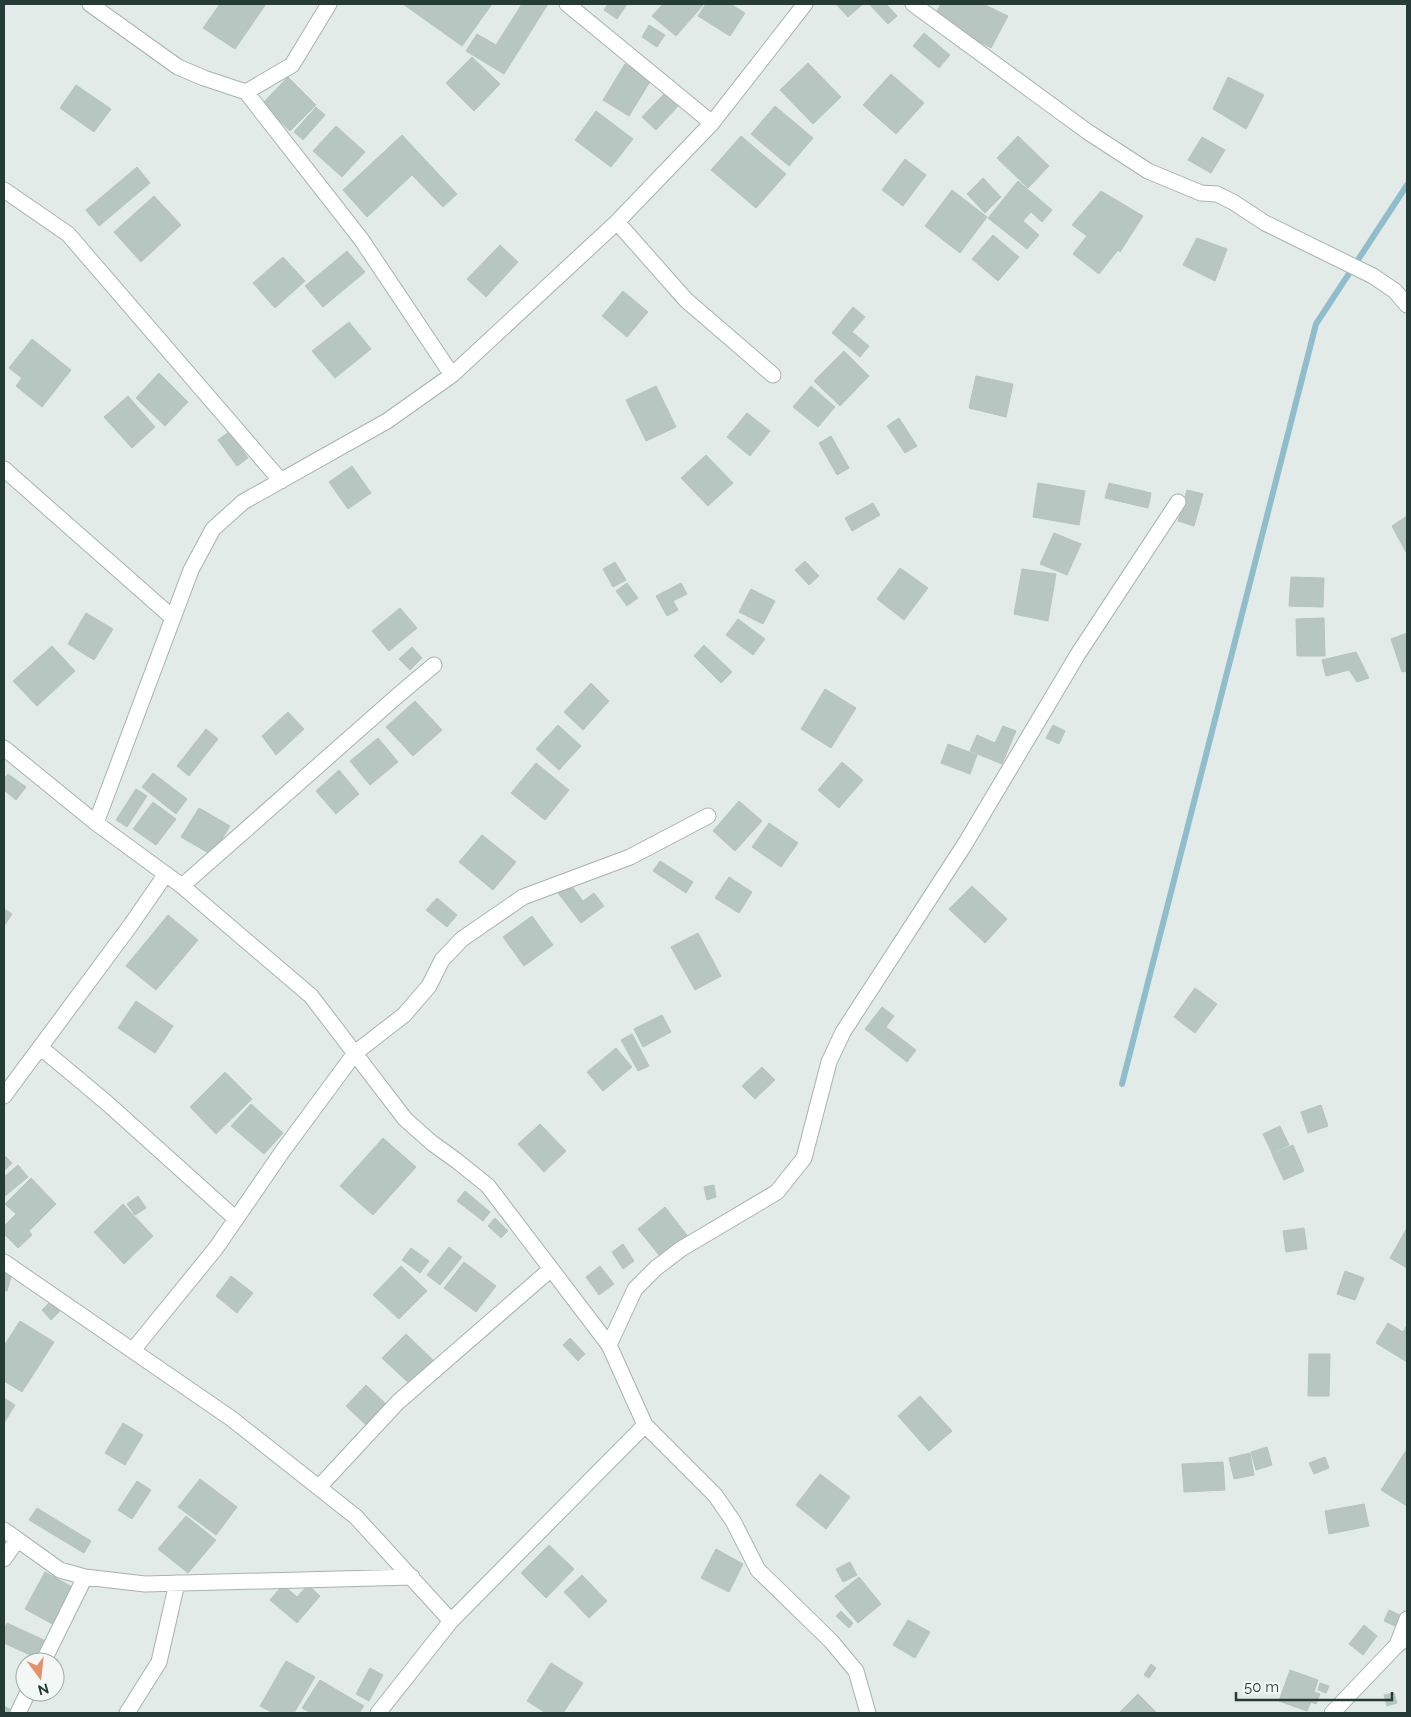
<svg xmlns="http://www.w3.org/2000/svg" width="1411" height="1717" font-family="Raleway,sans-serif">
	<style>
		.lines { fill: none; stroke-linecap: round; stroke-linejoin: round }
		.stream { stroke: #90bdcb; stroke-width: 6 }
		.building { fill: #b8c6c1; stroke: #b5c4bf }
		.minor-casing { stroke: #a5b3af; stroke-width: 17 }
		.tertiary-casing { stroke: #a5b3af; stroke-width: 17 }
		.minor { stroke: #fff; stroke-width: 15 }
		.tertiary { stroke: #fff; stroke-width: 15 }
	</style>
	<rect width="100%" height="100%" fill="#e2ebe8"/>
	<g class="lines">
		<path class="stream" d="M1122,1084L1316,324L1407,185"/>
	</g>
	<path class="building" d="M220,4H266L235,49L203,28Z
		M403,4H453L456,6L457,4H492L462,46Z
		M522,4H548L504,74L466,51L477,34L496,45Z
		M608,4H627L617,19L604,10Z
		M663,4H704L676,36L652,16Z
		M706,4H730L745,13L730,36L698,16Z
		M836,4H863L848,17Z
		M869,4H886L897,16L888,24Z
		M941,4H983L1008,16L991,48L933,18Z
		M649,25L665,35L657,47L642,37Z
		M924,33L950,55L939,68L913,46Z
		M472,57L500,84L474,111L446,83Z
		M808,63L841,97L813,124L780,90Z
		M625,64L651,80L629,116L603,100Z
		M891,74L924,103L896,134L863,105Z
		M288,77L316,105L290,131L262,104Z
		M1228,77L1264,95L1246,129L1213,109Z
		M76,85L111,109L94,132L60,108Z
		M666,92L679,105L656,130L642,117Z
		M775,106L813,138L789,166L751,134Z
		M316,107L325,115L303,140L294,132Z
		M596,111L633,139L611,167L575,140Z
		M336,126L365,152L342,177L313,151Z
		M402,135L457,194L443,207L412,175L367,217L343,190Z
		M741,136L786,174L756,208L711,170Z
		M1018,136L1049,166L1028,188L997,158Z
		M1202,137L1225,150L1211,173L1188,160Z
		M905,159L926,175L903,206L882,190Z
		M137,167L150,183L99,226L86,210Z
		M983,178L1001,197L985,213L967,194Z
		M1018,181L1052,210L1042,222L1031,212L1023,221L1039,235L1027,249L988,218Z
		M952,190L987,217L960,253L925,226Z
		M1101,191L1143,216L1120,252L1118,250L1099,274L1073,254L1087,236L1072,225Z
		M154,196L181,225L141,262L114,232Z
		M993,235L1019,257L998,281L972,259Z
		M1197,238L1227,249L1215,281L1183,265Z
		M500,245L518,262L486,297L467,279Z
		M347,251L365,272L323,307L305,286Z
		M283,257L305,281L275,308L253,283Z
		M623,291L648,312L627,337L602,316Z
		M853,307L865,317L852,332L869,346L860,357L832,333Z
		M349,322L371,349L335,378L312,351Z
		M32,339L71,370L42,407L16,386L22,378L9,368Z
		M844,351L869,376L840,406L814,381Z
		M159,373L188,402L165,426L136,398Z
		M976,376L1013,384L1006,417L969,408Z
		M656,386L676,427L646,441L626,400Z
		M811,386L835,407L818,427L793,407Z
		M128,396L155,427L132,448L104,417Z
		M747,413L770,431L750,456L727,437Z
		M899,418L917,446L905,453L887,426Z
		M229,432L248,458L237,466L218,440Z
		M831,436L849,468L837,475L819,443Z
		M706,455L733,483L708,506L681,478Z
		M352,466L371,493L348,509L329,482Z
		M1038,483L1085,491L1079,525L1033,517Z
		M1109,483L1151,493L1148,508L1105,498Z
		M1187,490L1203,494L1194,526L1178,521Z
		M873,503L880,515L852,531L845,518Z
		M1407,516V554L1392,526Z
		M1054,533L1081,544L1067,575L1040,564Z
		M805,561L819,576L809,585L795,570Z
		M615,562L626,580L613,587L603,569Z
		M900,568L928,588L904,620L877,599Z
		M1022,569L1056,574L1048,621L1014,614Z
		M1291,577L1324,578L1323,607L1289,606Z
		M627,583L638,598L627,606L616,591Z
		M681,583L687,594L673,601L678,610L667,616L656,596Z
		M751,589L775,601L763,624L739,612Z
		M400,608L417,628L389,651L372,631Z
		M86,613L113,629L94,660L68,644Z
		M1324,618L1325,656H1297L1296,619Z
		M738,619L765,639L753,655L726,635Z
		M1407,633V671L1402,672L1391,639Z
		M704,645L732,672L721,683L694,656Z
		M52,646L75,671L37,706L13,681Z
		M412,647L422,658L410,670L399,659Z
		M1356,652L1369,678L1357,682L1349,670L1326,676L1322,660Z
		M591,683L609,701L583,730L564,712Z
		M825,689L856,708L831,748L801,729Z
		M415,701L442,730L413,756L386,727Z
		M288,712L304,729L276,755L262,736Z
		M558,725L581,746L559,770L536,749Z
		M1053,725L1065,731L1059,744L1046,738Z
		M1003,726L1016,731L1002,764L970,751L977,735L995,743Z
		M206,729L218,739L189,776L177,766Z
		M378,738L398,762L370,785L350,761Z
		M948,744L977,755L970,774L941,763Z
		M842,762L863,780L839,808L818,790Z
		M536,763L569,790L545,820L511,793Z
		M339,770L359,794L336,814L316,791Z
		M153,773L187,799L176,814L142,787Z
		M8,774L26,787L16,800L4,790V779Z
		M136,789L147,796L127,827L116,820Z
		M739,801L762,821L735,851L713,831Z
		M153,802L176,819L156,845L133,829Z
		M199,808L230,826L212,855L181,837Z
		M769,823L798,843L781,867L752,847Z
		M482,835L516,862L493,890L459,862Z
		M660,861L693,882L686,893L653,871Z
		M729,877L752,892L739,913L715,898Z
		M570,884L583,901L594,893L604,906L581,923L558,893Z
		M972,886L1007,919L985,943L949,909Z
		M437,898L457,915L447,927L426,910Z
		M4,909L12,914L4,926Z
		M168,915L198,940L156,990L126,966Z
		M532,916L553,945L524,966L503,937Z
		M698,933L721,976L695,990L671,947Z
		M1195,988L1217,1004L1195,1033L1174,1017Z
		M136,1001L173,1026L155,1053L118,1028Z
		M882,1007L894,1016L886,1027L916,1050L907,1062L865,1029Z
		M662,1015L671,1032L643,1047L634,1029Z
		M632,1034L649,1066L638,1071L621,1040Z
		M616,1048L632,1067L603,1091L587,1072Z
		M762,1067L775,1080L755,1099L742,1086Z
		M225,1072L252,1099L216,1134L190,1107Z
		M251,1104L283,1133L264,1154L231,1126Z
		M1321,1105L1328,1126L1308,1133L1301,1112Z
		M540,1124L566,1151L544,1172L518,1144Z
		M1280,1126L1289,1145L1272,1153L1263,1134Z
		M383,1138L416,1167L373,1215L340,1186Z
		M1293,1145L1304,1171L1284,1180L1272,1154Z
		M4,1155L12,1163L4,1171Z
		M18,1165L28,1177L5,1196L4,1177Z
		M31,1178L56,1204L29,1231L32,1235L18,1248L4,1234V1226L16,1214L5,1204Z
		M714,1185L716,1197L707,1200L704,1187Z
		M465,1191L490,1212L483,1221L457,1201Z
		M138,1196L146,1208L135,1215L127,1204Z
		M123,1204L153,1236L124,1264L94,1232Z
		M665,1207L690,1239L663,1260L638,1229Z
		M495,1218L508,1231L501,1238L488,1226Z
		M1304,1228L1307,1249L1286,1252L1283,1231Z
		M1407,1228V1268L1390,1258Z
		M623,1244L634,1261L623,1269L612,1252Z
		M449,1247L462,1257L440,1285L427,1275Z
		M411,1248L429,1261L420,1273L402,1260Z
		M464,1262L496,1286L476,1312L444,1288Z
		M401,1266L427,1291L399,1319L373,1295Z
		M600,1266L614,1284L599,1295L586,1277Z
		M4,1271L12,1273L7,1291L4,1290Z
		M1345,1271L1364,1278L1355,1300L1337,1294Z
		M231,1276L253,1293L237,1313L216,1296Z
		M52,1300L62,1309L51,1320L42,1310Z
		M20,1321L54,1342L22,1392L4,1381V1346Z
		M1388,1323L1403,1332L1407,1325V1362L1376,1343Z
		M406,1334L435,1362L412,1386L382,1358Z
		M570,1338L585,1354L578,1361L563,1345Z
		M1309,1354H1330L1329,1396H1308Z
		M366,1385L387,1405L367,1426L346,1406Z
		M920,1396L952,1431L929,1451L898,1416Z
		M4,1398L15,1405L4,1423Z
		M123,1423L143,1435L125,1465L105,1453Z
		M1267,1447L1272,1465L1256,1470L1251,1452Z
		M1407,1449V1506L1381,1490Z
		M1250,1453L1254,1475L1234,1479L1229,1458Z
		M1325,1457L1329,1468L1314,1474L1309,1463Z
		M1223,1462L1225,1490L1184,1492L1182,1464Z
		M820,1474L850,1497L826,1529L796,1505Z
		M200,1479L237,1507L216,1535L178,1507Z
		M137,1481L151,1490L132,1519L118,1510Z
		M1364,1504L1369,1526L1329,1534L1325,1511Z
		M37,1508L91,1541L84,1553L29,1520Z
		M186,1516L216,1540L188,1573L158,1549Z
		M549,1545L574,1569L546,1598L521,1573Z
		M716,1549L743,1564L729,1592L701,1578Z
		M850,1562L857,1575L843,1582L836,1569Z
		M45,1572L76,1589L56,1626L25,1609Z
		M582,1575L607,1601L589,1618L564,1592Z
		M859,1577L881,1604L858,1623L835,1596Z
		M283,1585L297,1597L308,1585L320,1596L297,1623L270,1600Z
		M1389,1610L1400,1615L1395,1626L1384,1621Z
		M841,1611L853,1623L849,1628L836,1616Z
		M908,1620L930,1632L915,1658L893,1645Z
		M7,1623L48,1642L39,1659L4,1643V1629Z
		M1364,1625L1377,1636L1363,1655L1349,1644Z
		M286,1661L315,1677L294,1713H273L260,1706Z
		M551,1663L583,1683L563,1713H546L527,1701Z
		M1151,1664L1156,1668L1149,1678L1144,1675Z
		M370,1668L383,1675L369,1701L356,1694Z
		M1290,1670L1318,1680L1314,1692L1320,1694L1316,1704L1311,1702L1307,1711L1279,1701Z
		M320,1680L364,1706L359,1713H311L302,1708Z
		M1320,1683L1329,1686L1326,1693L1318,1690Z
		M1394,1693L1397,1703L1387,1706L1384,1695Z
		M1138,1694L1157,1713H1119Z
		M4,1706L13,1711L12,1713H4Z"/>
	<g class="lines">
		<g class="minor-casing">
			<path id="minor" d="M90,4L178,67L204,78L246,92L361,239L452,375
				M567,4L712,123
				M913,4L1088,132L1148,171L1201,193L1217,194L1233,202L1265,223L1373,276L1395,291L1407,305
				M246,92L292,65L329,4
				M4,190L68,234L281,481
				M617,222L686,300L773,375
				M4,469L173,618
				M4,748L96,823L182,886L311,996L405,1119L432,1143L457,1161L488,1186L609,1345L645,1425L715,1495L733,1521L758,1570L831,1641L856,1671L868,1713
				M96,823L191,570L213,529L243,502L387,421L452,375L617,222L712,123L805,4
				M182,886L396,697L434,665
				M40,1047L107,1103L236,1219
				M4,1096L130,926L166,874
				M4,1262L232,1419L356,1517L451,1621
				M609,1345L635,1289L656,1268L681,1249L777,1192L804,1158L829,1062L843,1032L965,844L1078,654L1178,502
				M133,1350L216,1248L282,1152L355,1053L404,1015L429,986L442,960L462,939L523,897L630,857L708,816
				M319,1487L398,1402L551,1269
				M4,1530L60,1570L85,1577L145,1584L412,1577
				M4,1559L17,1540
				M1397,1645L1407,1619
				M43,1662L85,1577
				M18,1713L28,1692
				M127,1713L159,1662L177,1583
				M378,1713L451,1621L645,1425"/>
		</g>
		<g class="tertiary-casing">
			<path id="tertiary" d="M1332,1713L1397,1645L1407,1637"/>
		</g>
		<use href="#minor" class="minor"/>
		<use href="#tertiary" class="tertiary"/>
	</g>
	<rect width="1411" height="1717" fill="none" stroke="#243b36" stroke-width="10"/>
	<g transform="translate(40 1677) rotate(165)"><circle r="24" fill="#f3f8f6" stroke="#a0aca9"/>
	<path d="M0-4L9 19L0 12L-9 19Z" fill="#e59067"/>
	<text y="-8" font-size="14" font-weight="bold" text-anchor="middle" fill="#243b36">N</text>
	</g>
	<path d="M1236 1692v8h156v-8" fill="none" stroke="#243b36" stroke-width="2.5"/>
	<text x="1244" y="1692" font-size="15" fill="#243b36" stroke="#f3f8f6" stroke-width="4" paint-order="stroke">50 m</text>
</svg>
